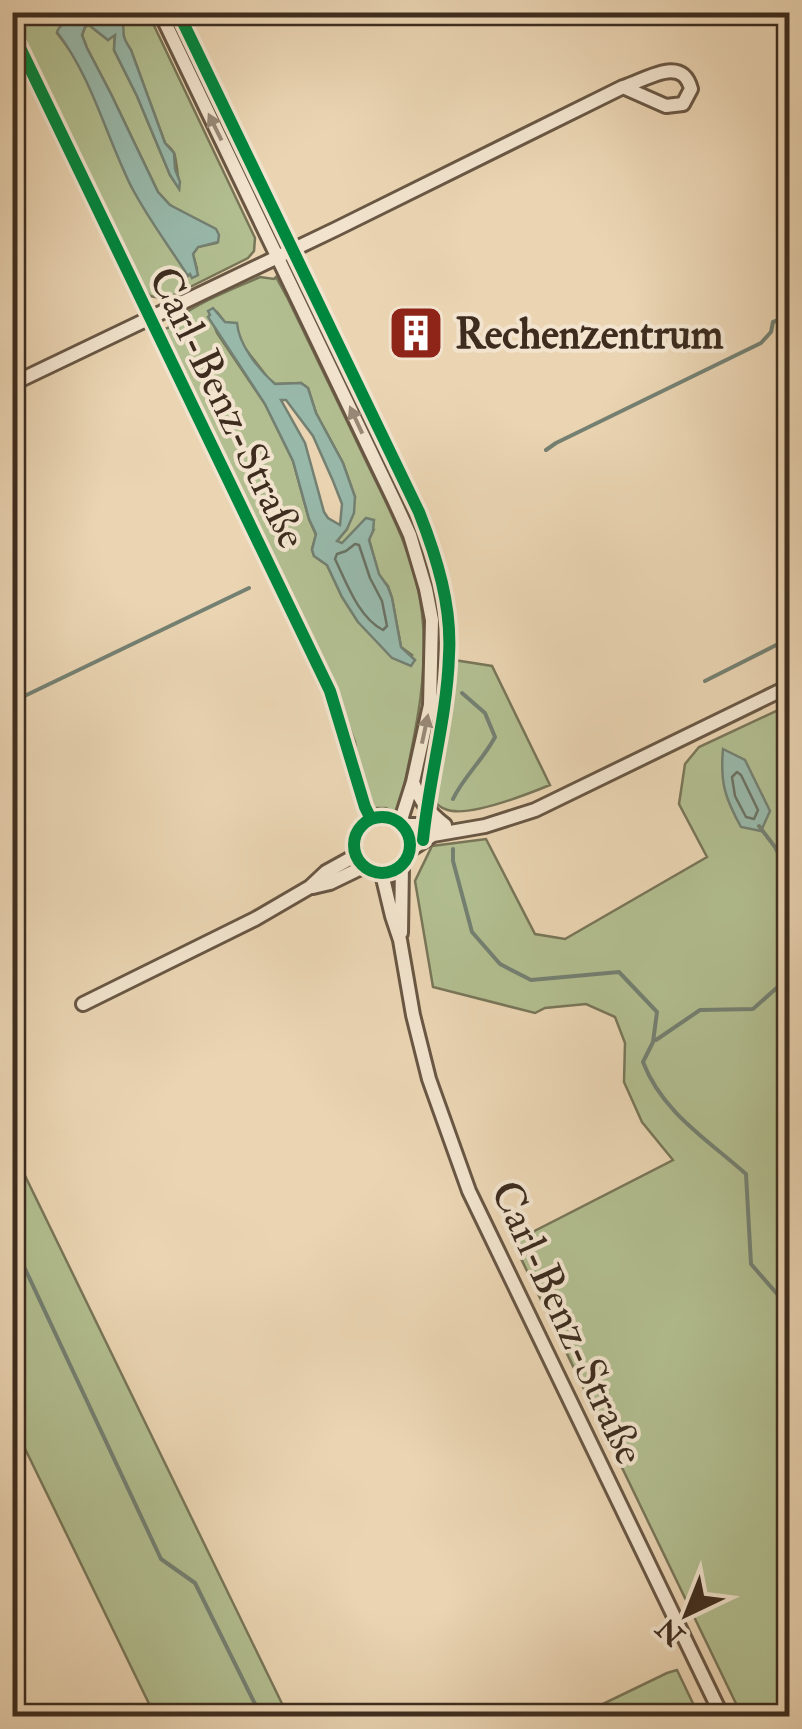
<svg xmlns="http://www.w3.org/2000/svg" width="802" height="1729" font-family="'IM FELL Double Pica',serif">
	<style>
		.green { fill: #b2be90; stroke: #787658; stroke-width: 2.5; fill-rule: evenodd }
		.water { fill: #98b8aa; stroke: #748072; stroke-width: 2.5; fill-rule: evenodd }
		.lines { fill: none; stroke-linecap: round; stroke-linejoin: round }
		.shore { stroke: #6b7264; stroke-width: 2.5 }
		.stream { stroke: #748072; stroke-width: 4 }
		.minor-casing { stroke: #695744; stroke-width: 18 }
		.minor { stroke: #f1e3cd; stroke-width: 12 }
		.rail { stroke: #3e2d1f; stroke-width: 4; stroke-dasharray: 18 18; stroke-linecap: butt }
		.cycleway-casing { stroke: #f1e3cd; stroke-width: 19 }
		.cycleway { stroke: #00873e; stroke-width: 12 }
		.oneway { fill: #988876 }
		.labels { text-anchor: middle; stroke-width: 8; stroke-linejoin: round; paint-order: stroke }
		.poi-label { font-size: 42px; font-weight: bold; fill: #3e2d1f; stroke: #f1e3cd; text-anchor: start }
		.street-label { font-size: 42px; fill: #3e2d1f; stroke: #f1e3cd }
	</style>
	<rect width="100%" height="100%" fill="#ead4b2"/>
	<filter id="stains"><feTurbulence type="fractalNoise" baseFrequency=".002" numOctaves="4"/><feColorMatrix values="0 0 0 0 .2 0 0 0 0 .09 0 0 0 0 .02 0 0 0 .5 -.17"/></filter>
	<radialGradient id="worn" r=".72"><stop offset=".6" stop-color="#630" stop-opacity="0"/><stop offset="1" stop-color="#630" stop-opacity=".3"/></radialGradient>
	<path class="green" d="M13,13H74C69,21 60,23 57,33L73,54L97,101L131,186L189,275L197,269L193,254L198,247L216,243L187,216L170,205L158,192L111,94L87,48L82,35L85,27L89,25L108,40L115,32L114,50L137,96L170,175L179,188C179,184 176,157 174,153C172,149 168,146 165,143L131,50L122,37L123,13H148L255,238L254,251L248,258L166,299L150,296L142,286L13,19Z
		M260,277L274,279L276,277L288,299C313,351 339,404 364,457C388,507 416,557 422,613C430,679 412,746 399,810L396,813L386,808H369L359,774L355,742L332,681L165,334L164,329L168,328C182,308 236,288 260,277ZM217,312L268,378L275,384L301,383L308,388L316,413L343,463L355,497L347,529L337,541L341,544L373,531L369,539L379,575L388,586L392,598L401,647L412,655L407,663L358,622L342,597L327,565L314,556L312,549L316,535L309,519L293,461L265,404L217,333L210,315Z
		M454,660L492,666L550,785C528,794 466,819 445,809C439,807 436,803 432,799L452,695Z
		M789,705V1716H742L513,1242L673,1160L642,1122L624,1082L625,1043L615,1017L586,1004L545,1008L535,1013L433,987L415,881L432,846L486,839L535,934L565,939L707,857L679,804L685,764L699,747Z
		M13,1151L288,1716H155L13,1424V1420L21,1415L12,1398Z
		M677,1670L699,1716H578L667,1673Z"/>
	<path class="water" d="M74,13H91L95,16L108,13H128L123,14L122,18C126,34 119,32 131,50L165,143L174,153L175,169L180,182L179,189L170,175L137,96L114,50L115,35L108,40L89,25L85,27L82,35L87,48L111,94L158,192L170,205L216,229L219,235L218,242L198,247L193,254L198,275L192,278L190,274L188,276C169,246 146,216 130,184C105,133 92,78 57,32C60,23 69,21 74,13Z
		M213,308L225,322L237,323C239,345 258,369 275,384L301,383L308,388L316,413L343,463L355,497L354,513L347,529L337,541L342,543L366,518L374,520L373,531L369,540L379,574L388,587L392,598L401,647L415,660L411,666L392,658L358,622L342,597L327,565L314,556L312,550L316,534L309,519L293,461L265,404L208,317L210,315L208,311ZM281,400H286L313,436L333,481L342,504L340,525L328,518L324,512L305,443Z
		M723,749L745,760L770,811L761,831L741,827C725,798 720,783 723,749Z"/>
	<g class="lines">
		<path class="shore" d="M355,544L359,545L370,578L382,601L387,626L383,630C359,618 347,584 335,559L337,554L346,551Z
			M737,772L741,775L758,810L754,819L746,817L735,796L732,777Z"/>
		<path class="stream" d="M546,450L556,443L761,343L771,332L773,322L790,316
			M705,681L790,638
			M12,702L249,588
			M453,799C464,776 483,760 495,737L485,713L462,693
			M759,826L775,847L790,876
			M453,849V861L472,932L500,964L531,980L619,972L657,1012L653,1042L643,1062C662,1112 708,1140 746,1174L751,1264L778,1295L790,1301
			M656,1040L700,1010L753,1009L790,976
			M12,1241L161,1559L195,1583L261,1716"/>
		<g class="minor-casing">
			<path id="minor" d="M160,12L394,500L410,535L426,589L432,620L430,705L413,782L400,823
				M12,31L330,691L365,807L371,819
				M12,384L336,229L623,87C646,80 682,54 691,89L683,104L666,106L623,87
				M413,782C420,801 429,813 445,825
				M354 845a28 28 0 1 1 56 0a28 28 0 1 1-56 0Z
				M402,825H444
				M410,850L433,835L485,826L535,810L790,686
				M382,874L392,916L400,940L413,1015L429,1079L469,1191L722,1716
				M313,887L330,883L363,867
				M401,933L402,865
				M83,1004L255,919L310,887L326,872L355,856"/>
		</g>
		<use href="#minor" class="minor"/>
		<path class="rail" d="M12,1705L18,1716"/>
		<g class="cycleway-casing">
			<path id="cycleway" d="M178,12L419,512C437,558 452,606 449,655C447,718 429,778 423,840
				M12,31L330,691L365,807L371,819
				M354 845a28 28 0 1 1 56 0a28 28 0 1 1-56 0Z"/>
		</g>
		<use href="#cycleway" class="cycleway"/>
	</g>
	<defs><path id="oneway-solid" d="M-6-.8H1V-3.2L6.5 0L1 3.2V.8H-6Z" transform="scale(2.5)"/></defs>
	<g class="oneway">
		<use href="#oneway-solid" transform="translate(215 127) rotate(-116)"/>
		<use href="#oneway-solid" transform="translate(356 420) rotate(-115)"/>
		<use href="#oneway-solid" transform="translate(425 729) rotate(-78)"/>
	</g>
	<defs>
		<g id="building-square" transform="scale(2.875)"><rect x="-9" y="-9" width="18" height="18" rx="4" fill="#8f2418" stroke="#f1e3cd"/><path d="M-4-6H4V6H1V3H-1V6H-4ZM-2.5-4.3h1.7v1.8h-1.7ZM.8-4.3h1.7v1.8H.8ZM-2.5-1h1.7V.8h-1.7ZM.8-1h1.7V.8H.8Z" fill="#fff"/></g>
	</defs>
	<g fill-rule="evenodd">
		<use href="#building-square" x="416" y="333"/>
	</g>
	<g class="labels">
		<g class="poi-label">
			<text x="455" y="348">Rechenzentrum</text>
		</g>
		<g class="street-label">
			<text transform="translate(229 407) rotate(64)" y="15">Carl-Benz-Straße</text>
			<text transform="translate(569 1322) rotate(65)" y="15">Carl-Benz-Straße</text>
		</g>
	</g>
	<rect width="802" height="1729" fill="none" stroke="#ead4b2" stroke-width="50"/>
	<rect x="15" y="15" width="772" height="1699" fill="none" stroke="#3e2d1f" stroke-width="5"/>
	<rect x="25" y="25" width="752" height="1679" fill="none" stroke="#3e2d1f" stroke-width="2.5"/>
	<g transform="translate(687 1614) rotate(223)" stroke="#f1e3cd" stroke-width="8" paint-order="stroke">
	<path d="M0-8L18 38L0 25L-18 38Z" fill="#3e2d1f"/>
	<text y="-15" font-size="28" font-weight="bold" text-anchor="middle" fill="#3e2d1f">N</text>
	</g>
	<rect width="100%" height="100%" filter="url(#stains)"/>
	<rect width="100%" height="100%" fill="url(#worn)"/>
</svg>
